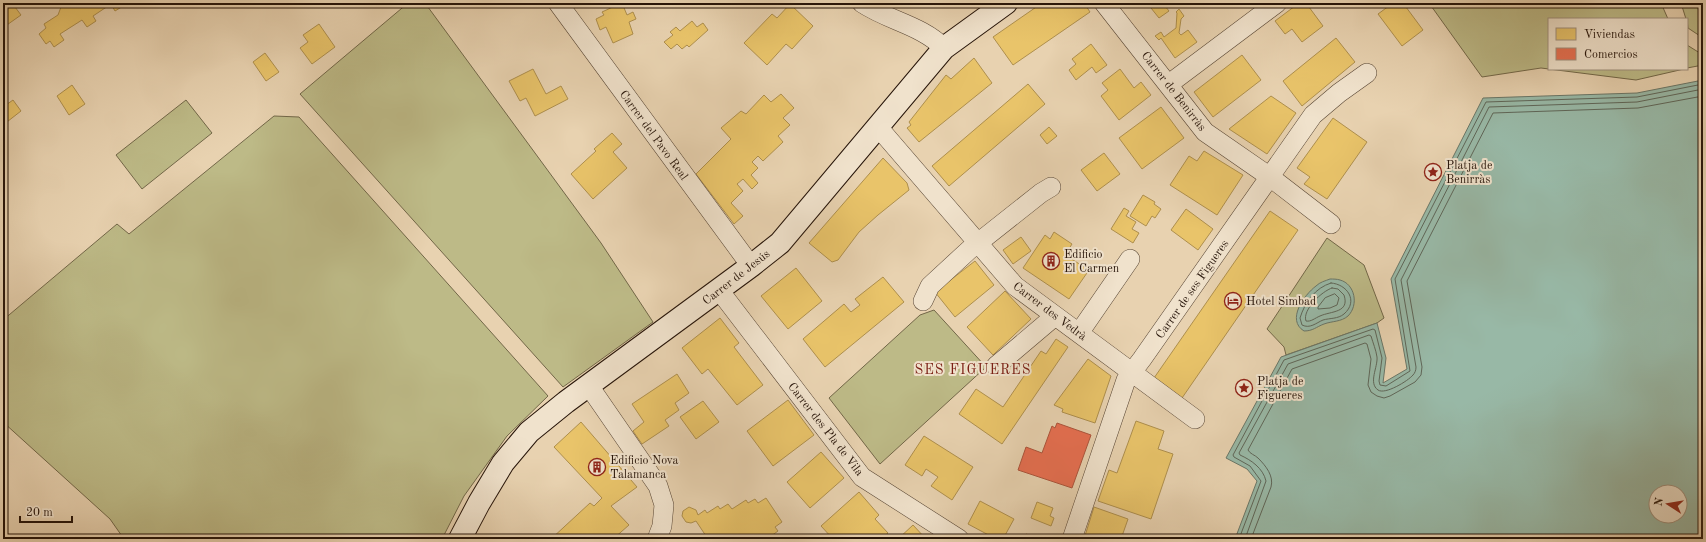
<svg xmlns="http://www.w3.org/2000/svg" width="1706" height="542" font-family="'Old Standard TT',serif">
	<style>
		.green { fill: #bdba87; stroke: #726748 }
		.water { fill: #98b8a6; stroke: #6a7667; fill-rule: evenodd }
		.homes { fill: #e9c46a; stroke: #ae8f4d }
		.shops { fill: #e76f51; stroke: #ad543b }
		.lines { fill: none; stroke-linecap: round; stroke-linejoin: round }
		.shore { stroke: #5f6658; stroke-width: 1 }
		.street-casing { stroke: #564433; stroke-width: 20 }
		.secondary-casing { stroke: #261409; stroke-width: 24 }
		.street { stroke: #f0e2cc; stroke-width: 19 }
		.secondary { stroke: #f0e2cc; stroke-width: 22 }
		.labels { text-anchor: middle; stroke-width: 4; stroke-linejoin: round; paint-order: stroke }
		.street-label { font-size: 12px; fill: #261409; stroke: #f0e2cc }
		.poi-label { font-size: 12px; fill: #261409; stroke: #f0e2cc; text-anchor: start }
		.quarter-label { font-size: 14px; letter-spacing: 1px; fill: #7a1f14; stroke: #f0e2cc }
	</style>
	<rect width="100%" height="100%" fill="#e8d2b0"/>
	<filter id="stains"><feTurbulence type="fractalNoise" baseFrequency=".005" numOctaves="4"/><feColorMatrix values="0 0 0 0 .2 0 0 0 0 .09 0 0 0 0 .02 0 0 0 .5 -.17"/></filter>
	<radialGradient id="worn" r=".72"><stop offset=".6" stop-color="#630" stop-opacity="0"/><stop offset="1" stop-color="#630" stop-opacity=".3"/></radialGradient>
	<path class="green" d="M408,3H425L601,243L653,322L563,387L300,94Z
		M1429,3H1661L1668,19H1549V69H1684L1636,80L1541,68L1482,77Z
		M1681,3H1703V38L1688,28L1687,19H1686Z
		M1687,45L1703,55V65L1687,68Z
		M186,100L212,133L142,189L116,155Z
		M274,116L299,117L548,396L507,436L464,496L442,539H124L110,519L3,422V320L117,224L129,234Z
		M1327,238L1364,265L1384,318L1377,323L1286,355L1284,347L1267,329Z
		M934,310L986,367L880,464L829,398L920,315Z"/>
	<path class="water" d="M1703,80V539H1235L1257,481L1247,469L1226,458L1281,357L1377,323L1386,358L1383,383L1407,369L1391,279L1483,98L1637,93ZM1656,492H1680V516H1656Z
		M1330,279C1333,279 1337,279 1340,280C1355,284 1359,305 1348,316C1341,322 1332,321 1324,324C1316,327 1313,331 1304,331C1286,320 1304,295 1316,286C1320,282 1325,281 1330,279Z"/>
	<path class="homes" d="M6,3H12L21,15L4,27L3,5Z
		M63,3H128L115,11L111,4L93,16L96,21L87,27L82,20L60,34L64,40L54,47L50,41L46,44L39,34L46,28L44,24L58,15L61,7L65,5Z
		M613,3H622L627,15L633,12L636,19L629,22L633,34L613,43L606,27L600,30L596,19L604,15L602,12L615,6Z
		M1042,3H1084L1090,12L1013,65L993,37Z
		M1147,3H1169L1165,6L1169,11L1159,18Z
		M1299,3H1306L1323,26L1302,42L1292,29L1285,34L1275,21Z
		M1393,3H1403L1423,30L1402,46L1378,14Z
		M790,4L813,26L792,49L786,44L767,65L744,43L772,14L777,18Z
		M1179,9L1184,16L1181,19L1179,33L1181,35L1188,30L1197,42L1175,58L1161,38L1159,40L1155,36L1161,32L1164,37L1176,28L1177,13L1176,12Z
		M692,21L697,27L703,23L708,30L689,47L687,45L682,49L677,44L671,49L664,42L673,35L670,32L676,27L680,31Z
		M319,24L335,47L312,64L300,48L308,42L303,35Z
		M1336,38L1355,62L1302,106L1283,81Z
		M1091,44L1107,65L1096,73L1092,67L1076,80L1069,70L1076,64L1072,59Z
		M265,53L279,72L266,81L253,62Z
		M1242,55L1261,80L1213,117L1194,92Z
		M974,58L992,83L919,142L907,128L911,125L909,122L946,75L951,79Z
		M533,69L546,94L561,86L568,99L535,116L526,98L520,101L509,81Z
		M1120,69L1134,88L1141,82L1151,95L1119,120L1101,96L1108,90L1102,83Z
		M1028,84L1045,104L949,186L932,166Z
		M72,85L85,104L69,115L57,96Z
		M781,94L794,108L783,118L790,125L778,136L783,142L763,161L758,156L752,162L758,168L751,175L758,183L752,189L743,179L737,184L743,191L731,203L743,216L734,224L696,174L731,139L721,128L741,111L746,114L764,95L771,102Z
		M1271,96L1296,113L1267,154L1229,129Z
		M13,100L21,111L3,125V107Z
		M1161,107L1184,138L1142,169L1119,138Z
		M1333,118L1367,142L1327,199L1304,184L1310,177L1297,168Z
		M1049,127L1057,136L1047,144L1040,135Z
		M612,133L622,144L613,152L627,168L593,199L571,174L596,151L594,149Z
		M1204,151L1243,175L1217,215L1170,185L1189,156L1197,161Z
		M1104,153L1120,174L1097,191L1081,170Z
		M883,158L907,183L909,190L878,215L859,232L838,260L832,262L809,243Z
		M1143,195L1155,202L1154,204L1161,209L1155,218L1152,216L1146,226L1130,216Z
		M1124,208L1129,211L1126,216L1136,222L1132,229L1139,233L1133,243L1111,229Z
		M1186,209L1213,229L1198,250L1171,230Z
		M1270,211L1298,230L1182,398L1154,378Z
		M1054,232L1072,244L1065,255L1089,270L1069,299L1023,268L1045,235L1050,239Z
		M1021,237L1031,251L1013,264L1003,250Z
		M975,261L994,285L955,317L935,292Z
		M796,268L822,301L788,329L761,296Z
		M883,277L904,302L825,367L803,339L844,304L851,312L860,305L855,299Z
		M1005,291L1031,319L993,355L967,327Z
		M720,318L739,343L734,347L763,385L737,405L708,369L702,374L682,348Z
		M1056,339L1068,347L1002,444L959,414L976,389L1003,407L1041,351L1046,354Z
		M1088,359L1111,376L1095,423L1062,412L1063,409L1054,405Z
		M677,374L689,393L675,403L679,410L665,420L669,426L642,444L633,431L644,422L632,404Z
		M788,400L814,435L773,466L747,431Z
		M703,401L719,422L696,439L680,417Z
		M1136,421L1164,431L1158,449L1173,454L1151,519L1098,501L1109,470L1117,473Z
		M581,422L637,487L611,506L629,525L613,539H551L590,503L594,506L602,498L554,447Z
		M924,436L973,467L952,500L931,486L938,477L926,469L922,476L905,465Z
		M821,452L844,478L810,508L787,482Z
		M859,492L879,515L875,519L888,533L881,539H833L821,526Z
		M766,498L782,522L775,527L778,531L767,539L759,538L751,539L749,536L745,539H708L696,521L691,523L686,522L682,516L683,511L689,507L696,510L698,515L705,510L707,513L718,506L720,509L728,504L732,509L746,500L748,503L755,499L758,503Z
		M980,501L1014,519L1003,539H996L968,524Z
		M1037,502L1053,508L1050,516L1054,518L1051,526L1031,518Z
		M1094,507L1128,519L1121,539H1084Z
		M913,525L926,539H898Z
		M1026,534L1042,539H1024Z"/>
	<path class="shops" d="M1057,423L1091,435L1072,488L1018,470L1026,447L1042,453L1052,426L1055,428Z"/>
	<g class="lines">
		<path class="shore" d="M1331,283C1347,284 1359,301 1344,314C1338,319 1330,318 1323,320C1316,323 1310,329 1302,325L1300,318C1305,302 1315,288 1331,283Z
			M1332,288L1338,289L1344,295C1350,313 1331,311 1320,316C1315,318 1311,322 1306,321C1302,310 1322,291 1332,288Z
			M1335,294L1339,298L1337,305L1330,308L1318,309V307L1325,298Z
			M1239,539L1261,481L1250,466L1234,457L1233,455L1284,360L1373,329L1375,330L1382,358L1379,381L1380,385L1386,386L1410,371L1395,279L1486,102L1637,97L1703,84
			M1245,539L1266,481C1263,468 1251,460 1240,455L1239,453L1288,364L1369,335L1371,336C1373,343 1376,350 1377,357C1378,367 1368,383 1378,390C1385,395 1408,381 1413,375C1415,373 1416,370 1416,367L1401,280L1489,107L1637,102L1703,89
			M1251,539L1271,487C1274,476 1266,466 1258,458C1255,455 1250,454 1248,450L1292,369L1365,343L1367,344L1371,359L1368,385L1371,392L1377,396L1384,398L1390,396L1415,382L1421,375L1422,367L1407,281L1493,113L1638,108L1703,96"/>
		<g class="street-casing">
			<path id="street" d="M558,3L751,266
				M862,3C889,21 921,25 944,48
				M1104,3L1205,132L1270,177L1331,224
				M1169,84L1277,3
				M878,127L1015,286L1195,419
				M719,290L862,477L959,539
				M923,301L930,286L969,250L1041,193L1051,187
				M1079,333L1130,259
				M996,366L1055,316
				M589,386L658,486L664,505L662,526L657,539
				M1072,539L1126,380L1142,359L1313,115L1339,93L1367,73"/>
		</g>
		<g class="secondary-casing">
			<path id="secondary" d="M460,539L479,503L503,463L529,432L566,402L751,266L780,243L944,48L1006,3"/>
		</g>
		<use href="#street" class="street"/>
		<use href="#secondary" class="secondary"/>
	</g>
	<defs>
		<g id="sight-ring" transform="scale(0.9)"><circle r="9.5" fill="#f0e2cc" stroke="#8f2418" stroke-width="1.5"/><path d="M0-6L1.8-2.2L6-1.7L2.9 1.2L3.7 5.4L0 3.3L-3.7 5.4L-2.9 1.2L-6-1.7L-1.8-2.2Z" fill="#8f2418"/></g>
		<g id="building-ring" transform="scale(0.9)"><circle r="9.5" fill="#f0e2cc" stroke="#8f2418" stroke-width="1.5"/><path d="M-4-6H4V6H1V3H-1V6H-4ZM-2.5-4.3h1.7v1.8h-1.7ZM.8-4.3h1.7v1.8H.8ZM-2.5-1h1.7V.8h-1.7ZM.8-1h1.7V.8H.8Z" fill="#8f2418"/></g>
		<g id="hotel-ring" transform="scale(0.9)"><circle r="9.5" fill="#f0e2cc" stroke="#8f2418" stroke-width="1.5"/><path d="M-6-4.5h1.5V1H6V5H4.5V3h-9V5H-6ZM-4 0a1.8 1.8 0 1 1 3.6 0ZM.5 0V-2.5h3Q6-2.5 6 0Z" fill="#8f2418"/></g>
	</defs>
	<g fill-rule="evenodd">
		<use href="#sight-ring" x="1433" y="172"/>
		<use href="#building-ring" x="1051" y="261"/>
		<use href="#hotel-ring" x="1233" y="301"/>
		<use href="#sight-ring" x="1244" y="388"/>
		<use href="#building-ring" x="597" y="467"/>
	</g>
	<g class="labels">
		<g class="street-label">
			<text transform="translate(1174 91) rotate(52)" y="4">Carrer de Benirràs</text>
			<text transform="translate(654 135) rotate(54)" y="4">Carrer del Pavo Real</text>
			<text transform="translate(736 277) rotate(-38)" y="4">Carrer de Jesús</text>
			<text transform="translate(1192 289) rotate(-55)" y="4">Carrer de ses Figueres</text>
			<text transform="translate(1050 311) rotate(37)" y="4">Carrer des Vedrà</text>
			<text transform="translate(826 429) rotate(52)" y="4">Carrer des Pla de Vila</text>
		</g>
		<g class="poi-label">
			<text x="1446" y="169">Platja de<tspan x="1446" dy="14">Benirràs</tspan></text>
			<text x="1064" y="258">Edificio<tspan x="1064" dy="14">El Carmen</tspan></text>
			<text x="1246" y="305">Hotel Simbad</text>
			<text x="1257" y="385">Platja de<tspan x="1257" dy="14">Figueres</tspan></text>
			<text x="610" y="464">Edificio Nova<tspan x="610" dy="14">Talamanca</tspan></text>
		</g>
		<g class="quarter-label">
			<text x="973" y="374">SES FIGUERES</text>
		</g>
	</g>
	<rect width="1706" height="542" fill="none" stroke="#e8d2b0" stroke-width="16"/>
	<rect x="4" y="4" width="1698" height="534" fill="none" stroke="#261409" stroke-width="2"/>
	<rect x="8" y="8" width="1690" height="526" fill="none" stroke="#261409"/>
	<rect x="1548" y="18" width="140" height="52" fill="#f0e2cc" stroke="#9f907e"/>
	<rect x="1556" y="28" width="20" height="12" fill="#e9c46a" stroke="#9f907e"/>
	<text x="1584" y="38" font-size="12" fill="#261409">Viviendas</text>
	<rect x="1556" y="48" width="20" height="12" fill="#e76f51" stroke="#9f907e"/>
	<text x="1584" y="58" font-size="12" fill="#261409">Comercios</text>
	<g transform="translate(1668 504) rotate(282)"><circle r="19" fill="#f0e2cc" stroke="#9f907e"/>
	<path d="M0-3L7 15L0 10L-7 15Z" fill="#8f2418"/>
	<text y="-6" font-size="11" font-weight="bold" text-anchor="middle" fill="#261409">N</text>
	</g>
	<path d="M20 516v6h52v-6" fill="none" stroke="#261409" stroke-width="2"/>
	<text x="26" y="516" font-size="12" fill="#261409" stroke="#f0e2cc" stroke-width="3" paint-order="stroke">20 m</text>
	<rect width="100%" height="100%" filter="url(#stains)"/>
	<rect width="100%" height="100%" fill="url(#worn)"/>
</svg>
